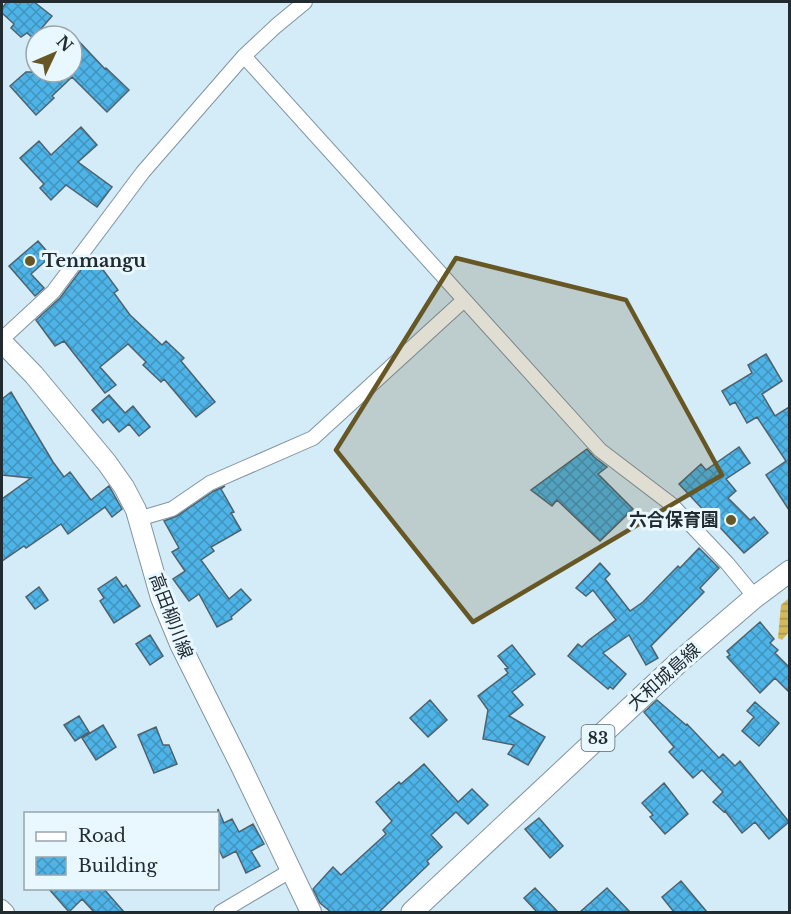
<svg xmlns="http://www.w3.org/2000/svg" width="791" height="914" font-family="'Libre Baskerville','Noto Sans JP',serif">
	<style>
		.water { fill: url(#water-rules) }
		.building { fill: url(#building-cross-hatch); stroke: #4e626d; stroke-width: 1.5 }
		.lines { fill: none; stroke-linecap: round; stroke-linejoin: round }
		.minor-casing { stroke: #7f94a0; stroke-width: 16 }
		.secondary-casing { stroke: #7f94a0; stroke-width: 22 }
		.primary-casing { stroke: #7f94a0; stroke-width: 23 }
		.minor { stroke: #fff; stroke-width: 14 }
		.secondary { stroke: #fff; stroke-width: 20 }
		.primary { stroke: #fff; stroke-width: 21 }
		.marked { fill: #665724; fill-opacity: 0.2; stroke: #665724; stroke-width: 4.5; stroke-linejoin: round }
		.poi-dot { fill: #665724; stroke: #e9f7ff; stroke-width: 2 }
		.labels { text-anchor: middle; stroke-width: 6; stroke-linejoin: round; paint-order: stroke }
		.shield { fill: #e9f7ff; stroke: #5e686e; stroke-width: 1.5 }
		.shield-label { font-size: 16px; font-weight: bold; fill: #222b30 }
		.poi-label { font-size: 18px; font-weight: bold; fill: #222b30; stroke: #e9f7ff; text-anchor: start }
		.street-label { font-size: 18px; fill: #222b30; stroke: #e9f7ff }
	</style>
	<defs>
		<pattern id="water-rules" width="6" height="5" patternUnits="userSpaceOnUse" patternTransform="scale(1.5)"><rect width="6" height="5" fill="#d3b758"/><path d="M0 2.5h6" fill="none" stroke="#ab9549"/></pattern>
		<pattern id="building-cross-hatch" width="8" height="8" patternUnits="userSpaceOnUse" patternTransform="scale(1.5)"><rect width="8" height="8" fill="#4eb4e7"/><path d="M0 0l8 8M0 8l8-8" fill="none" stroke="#4093bc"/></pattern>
	</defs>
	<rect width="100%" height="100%" fill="#d4ebf8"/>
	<path class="water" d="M789,598V632L782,640L778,638L781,605Z"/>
	<path class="building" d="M7,2H34L52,16L33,38L27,33L21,37L11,28L14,24L2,13V8Z
		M72,34L105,69L106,68L129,90L107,112L72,77L52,96L54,98L36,115L10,86L26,72H72Z
		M81,127L97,145L78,162L112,187L97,207L66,185L51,200L40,188L44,184L20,158L39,141L51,155Z
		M38,241L51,256L31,274L44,288L35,296L9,266Z
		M92,255L118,290L114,293L130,315L162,345L166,341L184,358L181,361L215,402L196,417L164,379L161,382L143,365L146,362L128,344L100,367L116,385L105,393L64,341L55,346L36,320L60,298Z
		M766,354L782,381L762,394L775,416L789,407V510L766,475L786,461L757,417L747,423L735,402L730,405L722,391L752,373L748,365Z
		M11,392L53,462L64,477L70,472L91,500L109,486L122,509L112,517L105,507L68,534L61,524L26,548L24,546L2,561V499L31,478L2,475V399Z
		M109,395L125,413L133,406L150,427L139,436L129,424L119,432L108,419L103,423L92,410Z
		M739,447L750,463L726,479L736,491L728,498L750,520L754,517L768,533L744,553L679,484L701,464L706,470Z
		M587,449L594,457L607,467L598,474L633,509L600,541L557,500L552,506L531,490Z
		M225,486L221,489L234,512L231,513L241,530L211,547L214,551L201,560L229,599L241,589L251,600L231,617L232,619L217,627L199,594L189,601L173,579L185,571L172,552L179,548L164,521L177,516L214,491Z
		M699,548L719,568L700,588L704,592L651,646L658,658L646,665L629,635L603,653L626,674L613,689L610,687L608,689L568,656L578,644L582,647L589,640L616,620L593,590L586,596L576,588L600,563L610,574L605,579L630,611L643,602L678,566L680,568Z
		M116,577L123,587L126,585L140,606L114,623L100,601L104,598L98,589Z
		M39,587L48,600L35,609L26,597Z
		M760,622L774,639L770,643L778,650L775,653L789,667V692L775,678L760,693L727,657L730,655L727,651Z
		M150,635L163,656L150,665L136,644Z
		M512,645L535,674L512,692L523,705L509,716L545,737L528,765L508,754L514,745L483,739L488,710L478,696L508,673L505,669L508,668L498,656Z
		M430,700L447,720L428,737L410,718Z
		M657,700L686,725L687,724L719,758L723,754L735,766L740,761L789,822L769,839L755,822L742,833L725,811L724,812L713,802L723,792L702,770L693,778L669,752L674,747L644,712Z
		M755,702L779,723L759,746L742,731L754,717L747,711Z
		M79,716L89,732L75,741L64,725Z
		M103,725L116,747L96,760L82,738Z
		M156,727L163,745H169L177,764L154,773L138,735Z
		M424,764L458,802L472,789L488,805L468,824L456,812L431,835L442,847L427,861L429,864L379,912H331L320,903L313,889L333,867L341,875L386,834L383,830L392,821L376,802L399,782L401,784Z
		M664,783L688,814L665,834L650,817L653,815L642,803Z
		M218,809L224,823L232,819L239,832L253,824L264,844L251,851L260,866L246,873L236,851L223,858L218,847Z
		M539,818L563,846L550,858L525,829Z
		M681,881L707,912H674L662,897Z
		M48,888H103L124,912H94L82,899L69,912Z
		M535,888L558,912H537L524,898Z
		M607,888L630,912H580Z"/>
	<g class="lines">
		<g class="minor-casing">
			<path id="minor" d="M244,56L600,450L671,504L727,563L755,597
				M2,339L53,292L143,172L244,56L276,26L305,2
				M138,519L172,509L210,483L313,438L464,300
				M2,907L7,912
				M221,912L290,871"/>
		</g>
		<g class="secondary-casing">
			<path id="secondary" d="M2,342L34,375L107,463L124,487L136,510L161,598L180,644L240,764L311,912"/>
		</g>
		<g class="primary-casing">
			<path id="primary" d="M412,912L679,662L755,597L790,571"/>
		</g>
		<use href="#minor" class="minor"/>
		<use href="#secondary" class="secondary"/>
		<use href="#primary" class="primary"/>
	</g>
	<path class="marked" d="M456,258L626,300L722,475L473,622L336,450Z"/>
	<g class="poi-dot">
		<circle cx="30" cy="261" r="6"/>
		<circle cx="731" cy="520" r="6"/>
	</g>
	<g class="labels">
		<rect class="shield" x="581.5" y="725" width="33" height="26" rx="4.5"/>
		<g class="shield-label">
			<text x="598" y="744">83</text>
		</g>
		<g class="poi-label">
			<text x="42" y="267">Tenmangu</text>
			<text x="719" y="526" text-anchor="end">六合保育園</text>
		</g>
		<g class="street-label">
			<text transform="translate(171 616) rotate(69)" y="6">高田柳川線</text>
			<text transform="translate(664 677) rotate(-42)" y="6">大和城島線</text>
		</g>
	</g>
	<rect width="791" height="914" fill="none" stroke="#222b30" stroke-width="6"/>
	<rect x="24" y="812" width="195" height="78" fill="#e9f7ff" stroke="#99a5ac" stroke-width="1.5"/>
	<rect x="36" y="832" width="30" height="9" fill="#ffffff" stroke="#99a5ac" stroke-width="1.5"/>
	<text x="78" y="842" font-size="18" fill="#222b30">Road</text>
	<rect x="36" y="857" width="30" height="18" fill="url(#building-cross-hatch)" stroke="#99a5ac" stroke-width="1.5"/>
	<text x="78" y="872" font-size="18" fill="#222b30">Building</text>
	<g transform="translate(54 54) rotate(46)"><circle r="28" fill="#e9f7ff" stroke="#99a5ac" stroke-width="1.5"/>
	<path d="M0-4.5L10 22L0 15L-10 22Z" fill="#665724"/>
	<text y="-9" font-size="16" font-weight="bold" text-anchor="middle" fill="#222b30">N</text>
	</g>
</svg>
